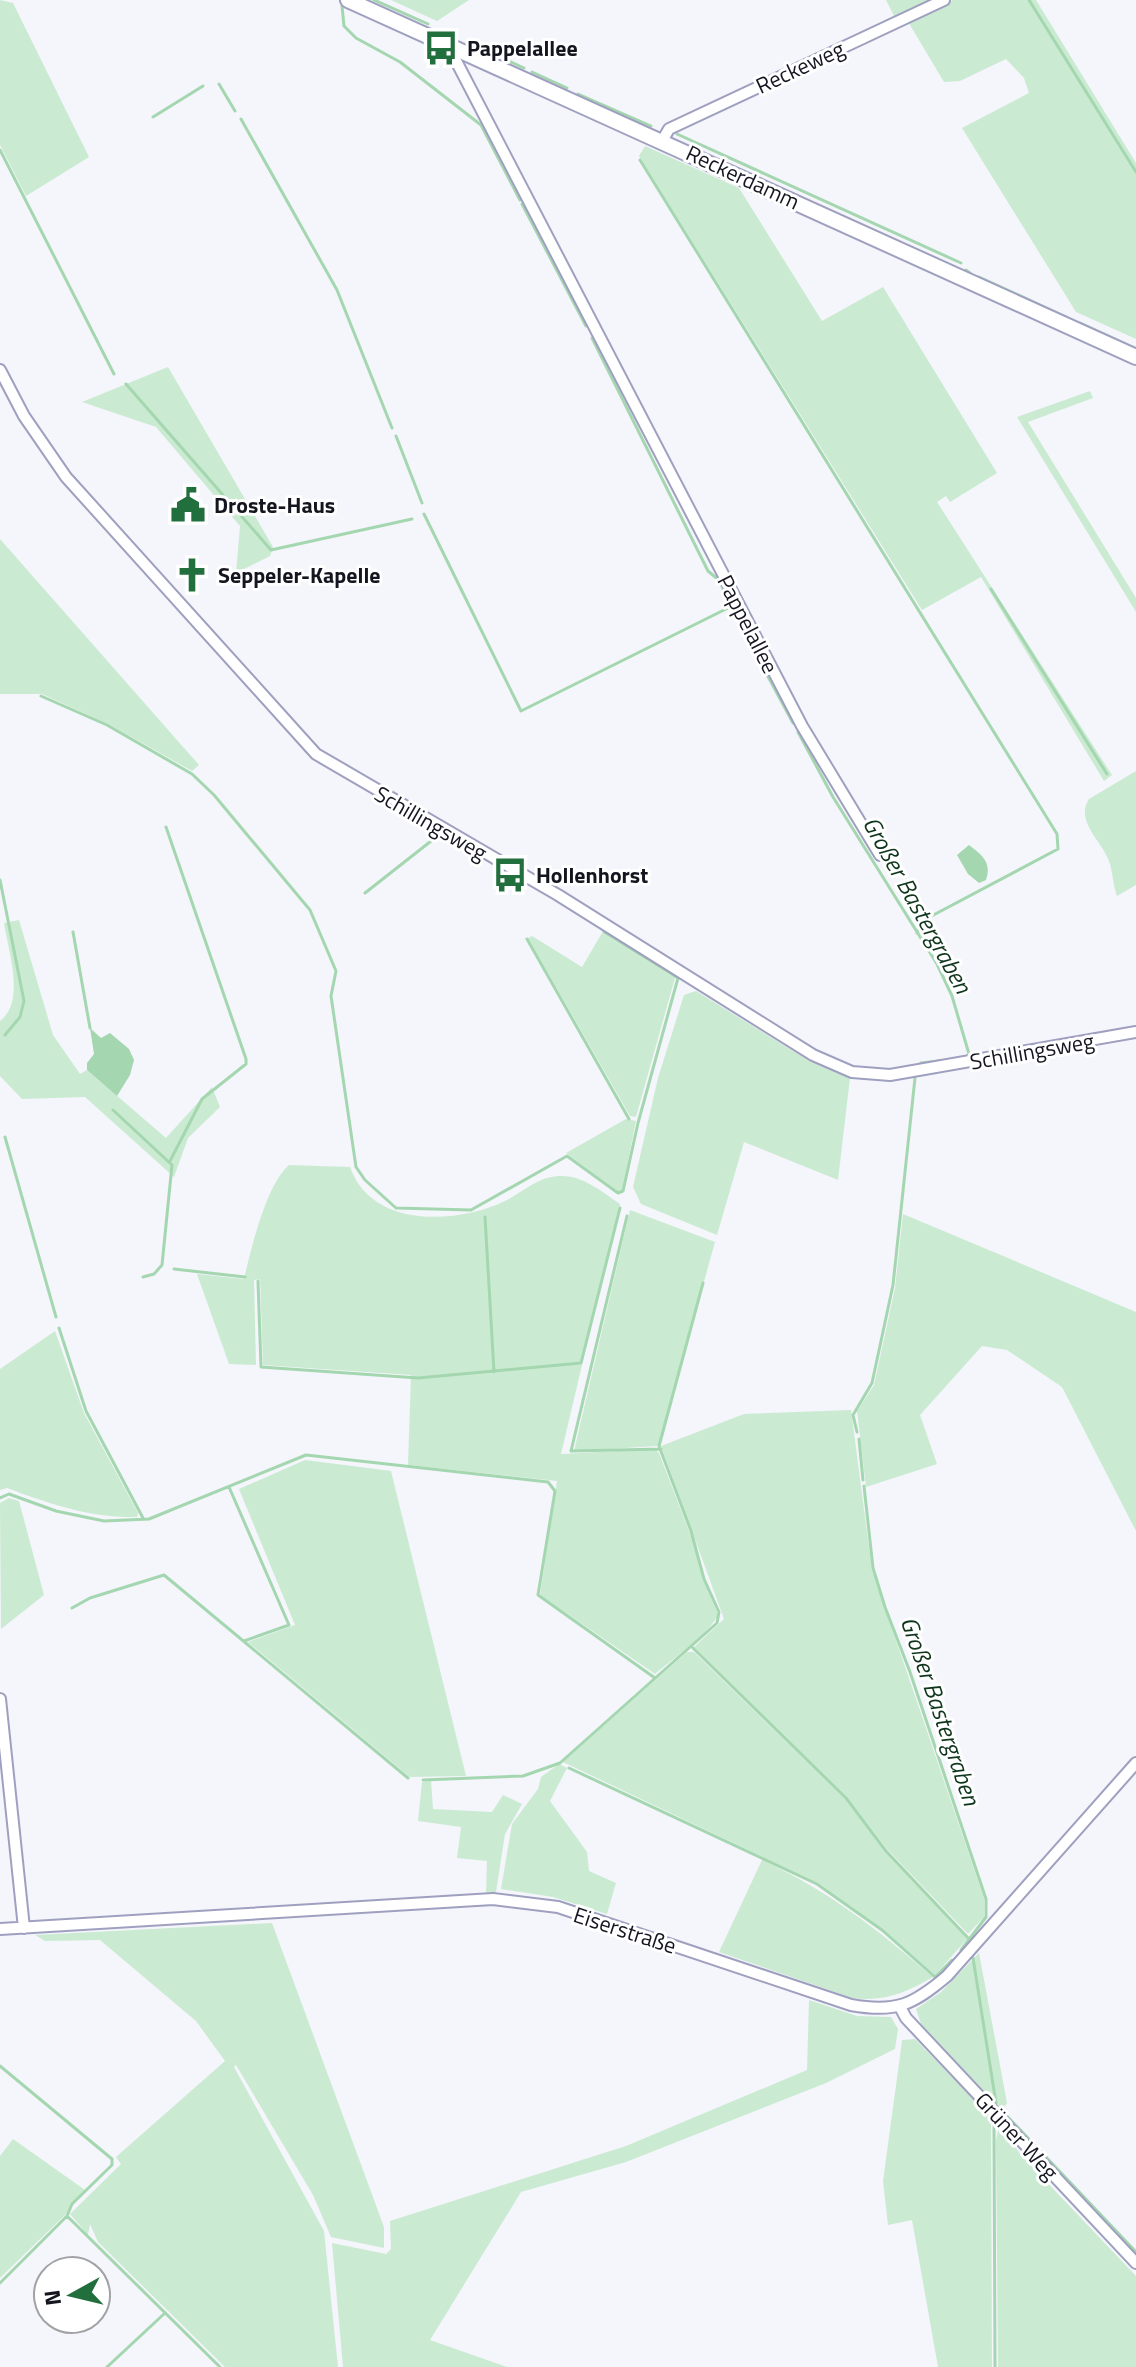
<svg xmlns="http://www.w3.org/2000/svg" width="1136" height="2367" font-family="'Titillium Web',sans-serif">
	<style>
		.green { fill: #caebd1 }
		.water { fill: #a4d7b0 }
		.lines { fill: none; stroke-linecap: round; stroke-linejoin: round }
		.stream { stroke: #a4d7b0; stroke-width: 3 }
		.street-casing { stroke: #9fa0bf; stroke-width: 14 }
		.secondary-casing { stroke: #9fa0bf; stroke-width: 18 }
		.street { stroke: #fff; stroke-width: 10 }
		.secondary { stroke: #fff; stroke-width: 14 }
		.labels { text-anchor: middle; stroke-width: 6; stroke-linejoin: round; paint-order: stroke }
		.poi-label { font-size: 22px; font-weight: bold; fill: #151520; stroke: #fff; text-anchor: start }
		.street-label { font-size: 22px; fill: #151520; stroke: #fff }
		.water-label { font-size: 24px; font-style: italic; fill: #0f361d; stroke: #fff }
	</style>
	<rect width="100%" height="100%" fill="#f5f5fc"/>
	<path class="green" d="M0,0L13,3L89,157L26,196L0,145Z
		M391,0H469L437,21Z
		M886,0H932L895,18Z
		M953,0H1036L1136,163V339L1076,312L962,128L1029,93L1024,78L1006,59L960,81L944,82L907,20Z
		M645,146L739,188L822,321L883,287L997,473L950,502L946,496L937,502L1112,775L1104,781L981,577L922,610L639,156Z
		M168,367L273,547L270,556L236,573L240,526L156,427L82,402Z
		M1090,391L1093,398L1028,422L1136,598V612L1017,417Z
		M0,539L199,765L192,771L110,725L42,694H0Z
		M1136,771V885L1117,896C1113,885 1113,875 1110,864C1104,842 1074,822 1089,799Z
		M19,920L53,1035L80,1074L87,1070L166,1138L212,1087L220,1107L188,1138L174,1177L85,1097L22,1099L0,1076V1021C26,1002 8,950 4,923Z
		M602,933L675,978L636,1117L630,1116L528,938L532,936L582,967Z
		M696,991L809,1061L850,1078L838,1180L744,1142L717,1235L641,1204L633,1187L658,1078L684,995Z
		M626,1119L636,1121L622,1191L619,1192L566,1153Z
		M289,1165L350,1167C372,1229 457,1224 505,1201C523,1192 539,1176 560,1176C583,1175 602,1192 620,1204L561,1454L654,1449L659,1453L697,1552L703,1579L718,1614C713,1631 670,1661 655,1674L540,1595L557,1481L408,1465L411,1375L263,1365L260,1279L254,1280L256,1365L229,1364L197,1274L244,1279C251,1249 266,1185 289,1165Z
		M630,1210L715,1242L658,1446L574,1451Z
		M903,1214L1136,1312V1531L1062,1387L1007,1350L982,1346L920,1415L937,1464L866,1487L857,1411L874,1385L895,1288Z
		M55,1331L84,1413L138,1513L137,1517C90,1518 50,1504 7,1488L0,1490V1369Z
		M851,1410L872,1570L984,1898V1917L968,1934L887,1849L847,1797L694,1647L724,1619L661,1446L744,1414Z
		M305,1460L391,1471L466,1776L410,1777L248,1642L295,1625L239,1489Z
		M9,1498L19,1501L44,1595L1,1629L0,1503Z
		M687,1652H694L844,1798L885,1851L966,1936L967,1939L935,1975L873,1922L820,1884L563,1762Z
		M559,1764L567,1768L550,1801L587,1852L589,1871L616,1883L607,1914L553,1897L501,1889L512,1824L538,1789L541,1777Z
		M431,1781L433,1809L492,1812L503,1795L522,1804L505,1834L496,1892L486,1893L487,1861L457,1858L461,1827L418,1821L422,1782Z
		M762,1860C832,1893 874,1927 933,1977C906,1993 884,2002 852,1998L719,1952Z
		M272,1923L384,2227V2248L331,2237L313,2195L236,2065L234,2067L324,2231L338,2367H225L98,2242L90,2224L88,2235L70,2214L121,2164L116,2157L225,2061L196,2021L100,1940L45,1941L35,1935Z
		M979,1953L1007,2103L1002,2110L921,2024L916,2009L941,1992Z
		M809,2000L857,2016L891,2017L898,2029L895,2049L826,2083L626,2162L521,2192L430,2340L507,2367H343L332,2243L386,2254L391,2249L390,2221L626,2146L807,2070Z
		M915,2039L991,2117L992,2367H938L912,2220L888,2225L883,2181L900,2056L902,2040Z
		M999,2125L1021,2155L1136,2276V2367H998L996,2141Z
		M13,2139L85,2190L66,2214L0,2278V2156Z"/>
	<path class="water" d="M969,845C982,855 992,862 986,880L979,883L968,874L957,855Z
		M90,1028L101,1038L110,1033L129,1049L134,1060L130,1075L117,1096L87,1070V1063L94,1054Z"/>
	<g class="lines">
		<path class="stream" d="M374,0L428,24
			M1029,0L1136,172
			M342,6L344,26L356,38L400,62L481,125L520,200
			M440,30L454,37
			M467,42L488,52
			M502,58L524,68
			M532,72L567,88
			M219,84L235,111
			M578,94L651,126
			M153,117L203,86
			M241,119L337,290L392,428
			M677,134L961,263
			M0,150L114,374
			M640,160L1057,834L1058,849L924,920L917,933
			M522,204L586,326
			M966,270L970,273
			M979,277L1066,317
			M1080,323L1136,349
			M592,338L708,571L720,581L725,594
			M126,384L271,550L412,519
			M396,436L422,503
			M424,514L521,711L730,607
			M991,589L1107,774
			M728,602L793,723
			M41,696L107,725L192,774L214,795L310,910L336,971L331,996L356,1167L365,1180L396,1208L471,1210L567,1156L618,1193L623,1191L638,1123L678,978L604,932
			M798,732L833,797L937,964L952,996L969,1054L967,1058
			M166,827L246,1059V1064L202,1099L170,1161
			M0,880L24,1001L20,1017L5,1035
			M365,893L440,834
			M73,932L90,1028
			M527,939L629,1119
			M919,1067L921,1063L956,1059
			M113,1110L172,1165L162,1265L154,1274L143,1277
			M5,1137L56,1317
			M627,1216L571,1451L661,1449
			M485,1217L494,1372
			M174,1269L245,1277
			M258,1281L261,1367L418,1378L581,1363L620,1208
			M59,1328L86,1411L143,1518
			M857,1432L853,1415L872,1383L893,1285L915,1078
			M859,1439L863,1480
			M864,1486L873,1568L885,1607L910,1672L986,1899V1917L961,1950
			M229,1487L289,1625L244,1641
			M0,1498L9,1494L56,1511L104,1521L149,1519L306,1455L548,1482L555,1491L538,1595L655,1678
			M72,1608L90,1598L164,1575L408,1778
			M693,1648L846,1798L886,1851L969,1939
			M569,1768L817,1884L882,1930L935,1977L952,1960
			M423,1780L523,1776L560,1763L717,1623L719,1612L704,1579L691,1531L659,1446L703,1283
			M973,1958L996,2103
			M0,2066L112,2159V2165L72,2204L67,2216L0,2283
			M1006,2115L1136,2252
			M994,2123L995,2367
			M67,2216L220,2367
			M107,2367L165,2313"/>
		<g class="street-casing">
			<path id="street" d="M458,48L454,57L802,726L880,855
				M662,141L669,129L944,0
				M0,370L24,416L66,477L316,754L558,895L813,1055L852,1072L890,1075L1136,1032
				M0,1699L24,1928
				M0,1929L493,1899L558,1907L851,2005C896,2013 913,2005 947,1976L1136,1763
				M900,2007L906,2018L1136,2263"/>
		</g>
		<g class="secondary-casing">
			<path id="secondary" d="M348,0L1136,357"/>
		</g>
		<use href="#street" class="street"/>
		<use href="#secondary" class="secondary"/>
	</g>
	<defs>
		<g id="bus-bare" transform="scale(2.76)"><path d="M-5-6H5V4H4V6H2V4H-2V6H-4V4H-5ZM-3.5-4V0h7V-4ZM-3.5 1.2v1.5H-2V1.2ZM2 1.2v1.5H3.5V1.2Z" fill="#226f3e" stroke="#fff" stroke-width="2.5" paint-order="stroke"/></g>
		<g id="civic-bare" transform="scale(2.76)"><path d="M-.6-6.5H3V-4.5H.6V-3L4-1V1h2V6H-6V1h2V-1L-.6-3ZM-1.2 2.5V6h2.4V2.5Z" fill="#226f3e" stroke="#fff" stroke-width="2.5" paint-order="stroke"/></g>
		<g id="church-bare" transform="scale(2.76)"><path d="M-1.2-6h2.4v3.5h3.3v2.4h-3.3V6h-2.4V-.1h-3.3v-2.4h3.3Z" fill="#226f3e" stroke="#fff" stroke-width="2.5" paint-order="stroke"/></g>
	</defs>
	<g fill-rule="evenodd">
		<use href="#bus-bare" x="441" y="48"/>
		<use href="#civic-bare" x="188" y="505"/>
		<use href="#church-bare" x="192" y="575"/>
		<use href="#bus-bare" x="510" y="875"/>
	</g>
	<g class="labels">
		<g class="poi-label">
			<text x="467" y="56">Pappelallee</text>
			<text x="214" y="513">Droste-Haus</text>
			<text x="218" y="583">Seppeler-Kapelle</text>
			<text x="536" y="883">Hollenhorst</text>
		</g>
		<g class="street-label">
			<text transform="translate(800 67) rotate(-25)" y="8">Reckeweg</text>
			<text transform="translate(743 177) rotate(25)" y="8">Reckerdamm</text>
			<text transform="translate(748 624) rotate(63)" y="8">Pappelallee</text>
			<text transform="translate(431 823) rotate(30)" y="8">Schillingsweg</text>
			<text transform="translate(1032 1051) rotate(-10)" y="8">Schillingsweg</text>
			<text transform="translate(625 1930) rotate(18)" y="8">Eiserstraße</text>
			<text transform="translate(1017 2136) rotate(47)" y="8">Grüner Weg</text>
		</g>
		<g class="water-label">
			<text transform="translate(917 905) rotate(61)" y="8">Großer Bastergraben</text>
			<text transform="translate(940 1711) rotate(71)" y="8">Großer Bastergraben</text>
		</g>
	</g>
	<g transform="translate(72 2295) rotate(262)"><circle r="38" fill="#ffffff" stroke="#a1a1a6" stroke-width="2"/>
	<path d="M0-6L14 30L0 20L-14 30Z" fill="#226f3e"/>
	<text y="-12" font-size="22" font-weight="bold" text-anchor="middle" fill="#151520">N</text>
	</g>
</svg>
